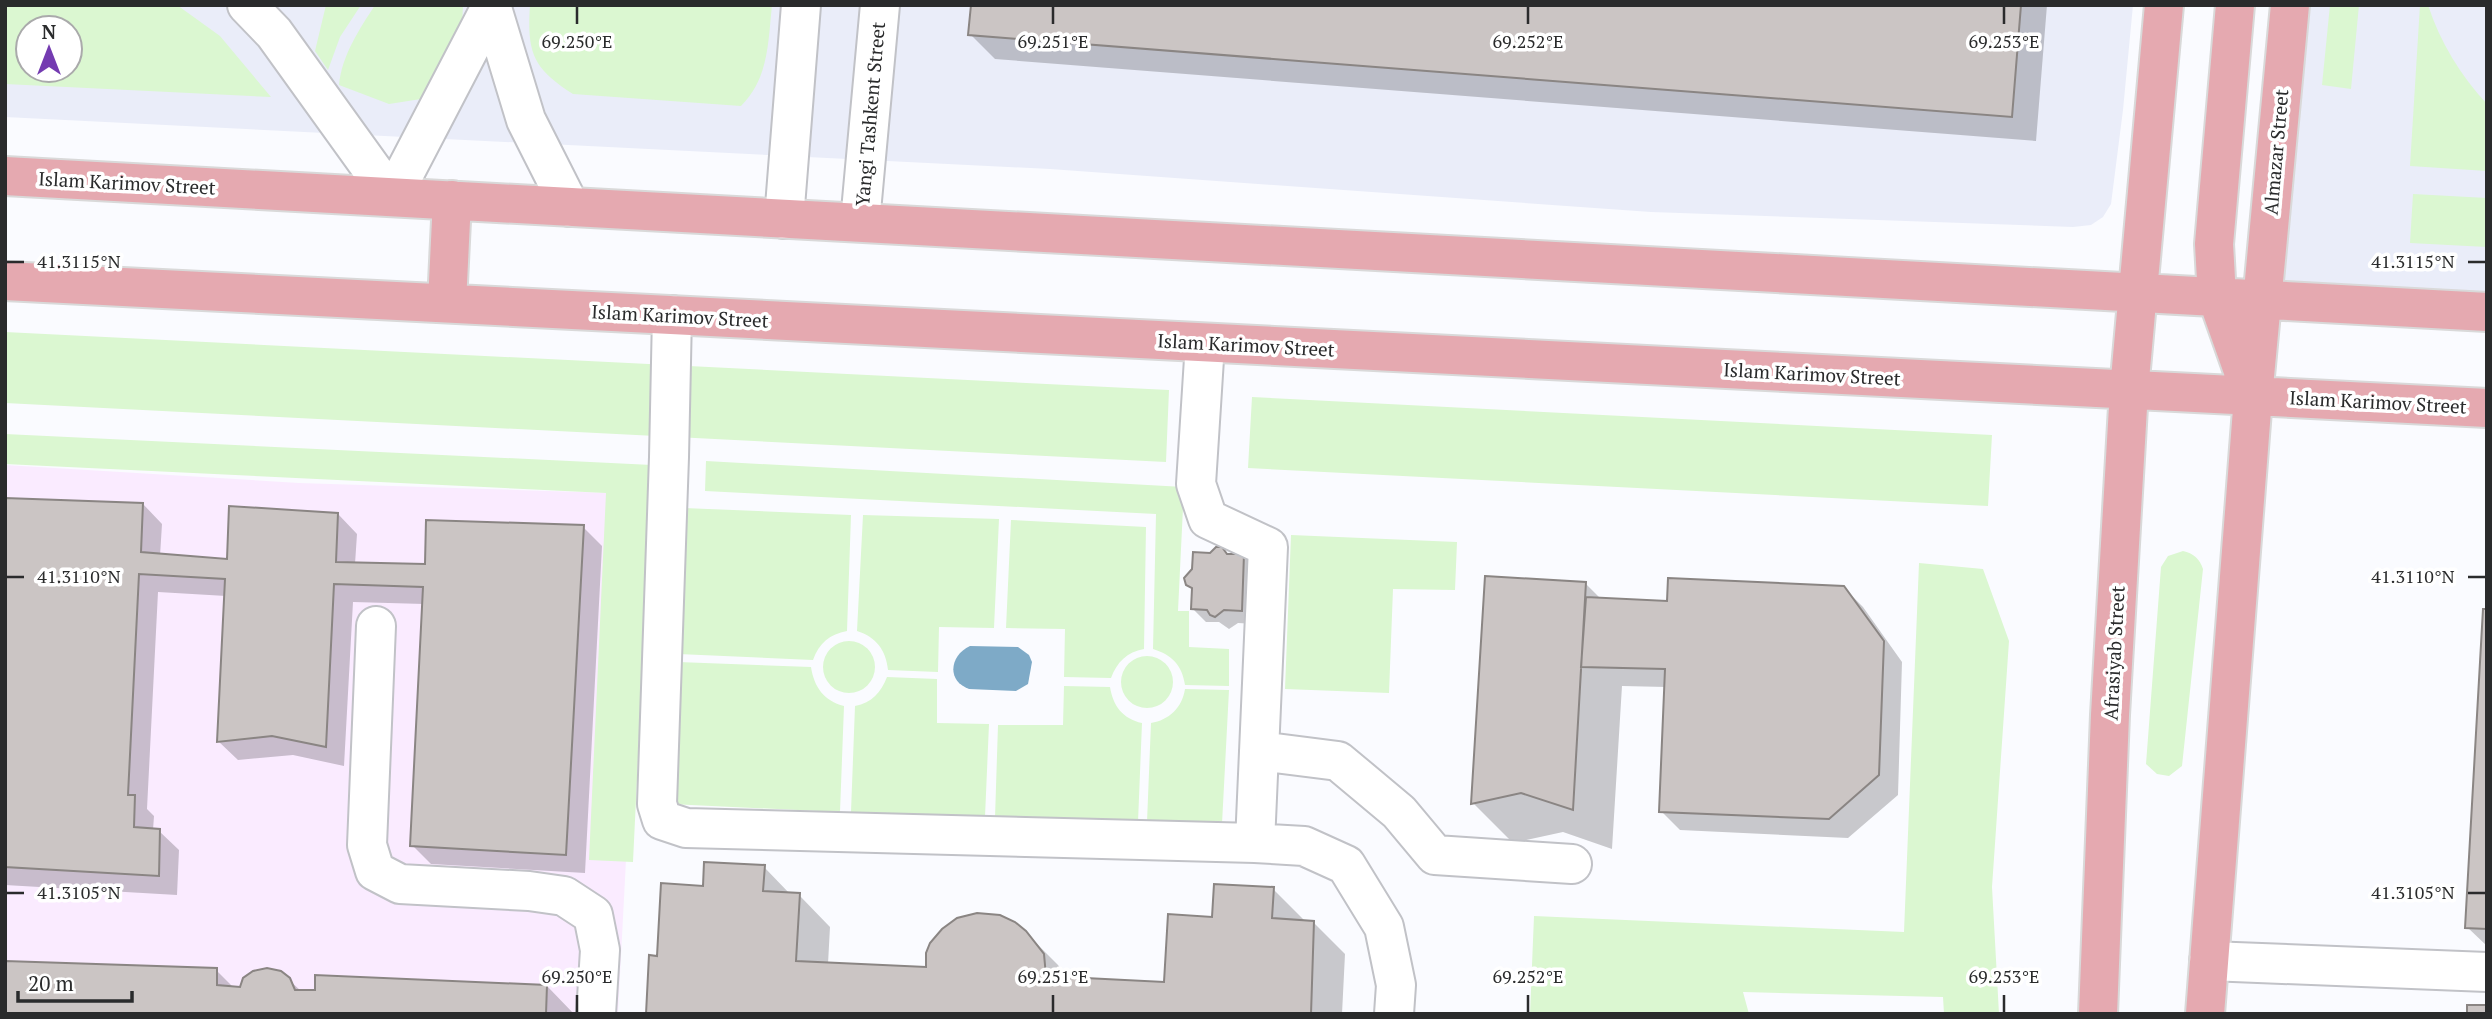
<svg xmlns="http://www.w3.org/2000/svg" width="2492" height="1019" font-family="'PT Serif',serif">
	<style>
		.built { fill: #eaedf9; fill-rule: evenodd }
		.education { fill: #faebff }
		.green { fill: #dbf7d1; fill-rule: evenodd }
		.water { fill: #7eaac7 }
		.shadow { fill: #0003 }
		.building { fill: #cbc5c4; stroke: #8a8583; stroke-width: 2 }
		.lines { fill: none; stroke-linecap: round; stroke-linejoin: round }
		.minor-casing { stroke: #c1c2c7; stroke-width: 42 }
		.major-casing { stroke: #d9d9d9; stroke-width: 42 }
		.minor { stroke: #fff; stroke-width: 38 }
		.major { stroke: #e5a9b0; stroke-width: 38 }
		.ticks { fill: none; stroke: #2a2b2c; stroke-width: 2.5 }
		.labels { text-anchor: middle; stroke-width: 7; stroke-linejoin: round; paint-order: stroke }
		.street-label { font-size: 19px; fill: #2a2b2c; stroke: #fff }
		.ticks-label { font-size: 18px; text-anchor: middle; fill: #2a2b2c; stroke: #fff; stroke-width: 7; stroke-linejoin: round; paint-order: stroke }
	</style>
	<rect width="100%" height="100%" fill="#fafbff"/>
	<path class="built" d="M5,5H2133L2123,110L2111,204L2103,217L2091,225L2073,227L1651,212L1050,169L5,117ZM28,28H70V70H28Z
		M2290,5H2487V312L2263,299Z"/>
	<path class="education" d="M5,465L299,483L645,494L618,1014H5Z"/>
	<path class="green" d="M5,5H177L220,36L271,97L5,84ZM28,28H70V70H28Z
		M326,5H361L340,37L328,70L315,51Z
		M375,5H463L461,48L448,77L421,99L389,104L339,85C342,55 359,30 375,5Z
		M530,5H772C768,42 769,78 741,106L573,94C532,68 527,52 530,5Z
		M2330,5H2359L2351,89L2322,85Z
		M2420,5H2428C2440,42 2461,76 2487,104V171L2410,166Z
		M2413,194L2487,198V247L2410,243Z
		M5,332L1169,390L1166,462L5,403Z
		M1252,397L1992,435L1988,506L1248,468Z
		M5,434L652,465L633,862L589,860L606,493L5,464Z
		M706,461L1184,487L1178,611H1189V647L1229,649V686L1185,685C1182,665 1172,655 1153,649L1156,514L705,491Z
		M684,508L851,515L847,631C830,634 819,643 813,660L678,654Z
		M863,515L999,519L994,628L939,627L938,672L888,670C886,650 876,637 857,631Z
		M1011,520L1146,527L1144,649C1127,652 1117,662 1111,678L1064,677L1065,629L1006,628Z
		M1291,535L1457,542L1455,590L1393,589L1389,693L1285,689Z
		M2183,551C2193,553 2200,559 2203,569L2182,766L2169,776L2157,774L2146,764L2161,567L2168,556Z
		M1919,563L1983,569L2009,641L1992,887L1999,1014H1944L1943,997L1743,992L1749,1014H1530L1534,916L1904,932Z
		M823 667a26 26 0 1 1 52 0a26 26 0 1 1-52 0Z
		M1121 682a26 26 0 1 1 52 0a26 26 0 1 1-52 0Z
		M678,662L811,667C814,687 824,701 844,706L840,812L670,804Z
		M887,677L937,679V723L989,724L985,817L851,812L855,706C872,703 881,692 887,677Z
		M1064,686L1110,687C1113,706 1123,719 1142,723L1138,822L995,818L998,725H1063Z
		M1185,689L1229,690L1222,824L1147,822L1151,723C1169,720 1182,708 1185,689Z"/>
	<path class="water" d="M970,646L1018,647L1029,655L1032,662L1028,684L1016,691L969,689C946,681 950,655 970,646Z"/>
	<path class="shadow" d="M973,5H2047L2036,141L995,59L970,34Z
		M5,499L143,504L162,524L160,556L228,561L338,514L357,534L355,564L426,566L583,527L602,546L585,873L431,864L412,845L424,604L353,602L344,766L293,755L238,760L218,741L226,596L158,592L147,809L154,816L153,830L159,831L179,850L177,895L5,885Z
		M1224,551L1229,555L1244,556L1257,569L1255,624L1238,623L1229,629L1219,622H1206L1193,609V590L1187,584L1211,555Z
		M1586,584L1601,599L1669,603L1844,588L1863,607L1902,662L1898,795L1848,838L1680,830L1661,811L1666,687L1622,686L1612,849L1563,832L1513,843L1473,803Z
		M2487,611V946L2467,927Z
		M764,867L791,895H799L830,927L828,964L928,969L1025,932L1058,965L1068,979L1166,983L1214,918L1273,889L1305,921L1314,923L1345,954L1342,1014H648L658,958L705,887Z
		M216,970L234,988L289,980L301,991L547,986L574,1014H5Z"/>
	<path class="building" d="M971,5H2021L2012,117L968,35Z
		M5,498L143,503L141,552L227,559L229,506L338,513L336,562L425,564L426,520L584,525L566,855L410,846L423,587L334,584L326,747L272,736L217,742L225,579L139,574L128,795H135L134,827L160,829L159,876L5,867Z
		M1216,547H1222L1227,554H1244L1242,611L1224,610L1215,617L1210,615L1207,610L1191,609L1192,588L1186,585L1184,578L1192,569L1193,552L1210,553Z
		M1485,576L1586,582L1573,810L1521,793L1471,804Z
		M1668,578L1844,586L1884,641L1879,775L1829,819L1659,812L1665,669L1581,667L1586,597L1667,601Z
		M2483,609H2487V929L2465,928Z
		M704,862L765,865L763,891L800,893L796,961L926,967V953L930,943L942,929L957,918L977,913L1000,915L1015,922L1026,931L1044,954L1046,976L1164,982L1168,914L1212,917L1214,884L1274,887L1272,918L1314,921L1311,1014H646L649,955L657,956L661,883L703,886Z
		M5,961L217,968V985L240,987L243,978L253,971L267,968L281,971L290,978L295,990H315V975L547,985L546,1014H5Z
		M2467,1005H2487V1014H2467Z"/>
	<g class="lines">
		<g class="minor-casing">
			<path id="minor" d="M247,5L274,33L392,197L492,5
				M492,8L526,120L570,207
				M784,219L801,5
				M860,222L880,5
				M672,315L669,457L657,804L662,820L686,828L1255,843L1268,547L1208,519L1196,484L1205,343
				M376,626L367,845L375,871L400,884L529,891L564,896L593,915L600,950L596,1014
				M1259,751L1338,761L1399,812L1435,855L1572,864
				M1255,843L1304,846L1346,865L1384,927L1396,985L1394,1014
				M2209,961L2487,972"/>
		</g>
		<g class="major-casing">
			<path id="major" d="M2235,5L2214,244L2217,297L2248,385
				M5,176L2487,312
				M5,281L2487,408
				M447,303L452,200
				M2098,1014L2110,715L2129,390L2164,5
				M2205,1014L2253,397L2290,5"/>
		</g>
		<use href="#minor" class="minor"/>
		<use href="#major" class="major"/>
	</g>
	<path class="ticks" d="M577,7V24M1053,7V24M1528,7V24M2004,7V24M7,262H24M2468,262H2485M7,577H24M2468,577H2485M7,893H24M2468,893H2485M577,995V1012M1053,995V1012M1528,995V1012M2004,995V1012"/>
	<g class="labels">
		<g class="street-label">
			<text transform="translate(870 114) rotate(-85)" y="7">Yangi Tashkent Street</text>
			<text transform="translate(2276 152) rotate(-85)" y="7">Almazar Street</text>
			<text transform="translate(127 183) rotate(3)" y="7">Islam Karimov Street</text>
			<text transform="translate(680 316) rotate(3)" y="7">Islam Karimov Street</text>
			<text transform="translate(1246 345) rotate(3)" y="7">Islam Karimov Street</text>
			<text transform="translate(1812 374) rotate(3)" y="7">Islam Karimov Street</text>
			<text transform="translate(2378 402) rotate(3)" y="7">Islam Karimov Street</text>
			<text transform="translate(2114 653) rotate(-87)" y="7">Afrasiyab Street</text>
		</g>
	</g>
	<g class="ticks-label">
		<text x="577" y="48">69.250°E</text>
		<text x="1053" y="48">69.251°E</text>
		<text x="1528" y="48">69.252°E</text>
		<text x="2004" y="48">69.253°E</text>
		<text x="79" y="268">41.3115°N</text>
		<text x="2413" y="268">41.3115°N</text>
		<text x="79" y="583">41.3110°N</text>
		<text x="2413" y="583">41.3110°N</text>
		<text x="79" y="899">41.3105°N</text>
		<text x="2413" y="899">41.3105°N</text>
		<text x="577" y="983">69.250°E</text>
		<text x="1053" y="983">69.251°E</text>
		<text x="1528" y="983">69.252°E</text>
		<text x="2004" y="983">69.253°E</text>
	</g>
	<rect width="2492" height="1019" fill="none" stroke="#2a2b2c" stroke-width="14"/>
	<g transform="translate(49 49)"><circle r="33" fill="#ffffff" stroke="#aaaaab" stroke-width="2"/>
	<path d="M0-5L12 26L0 18L-12 26Z" fill="#743bb1"/>
	<text y="-10" font-size="19" font-weight="bold" text-anchor="middle" fill="#2a2b2c">N</text>
	</g>
	<path d="M18 991v10h114v-10" fill="none" stroke="#2a2b2c" stroke-width="3.5"/>
	<text x="28" y="991" font-size="21" fill="#2a2b2c" stroke="#ffffff" stroke-width="5" paint-order="stroke">20 m</text>
</svg>
